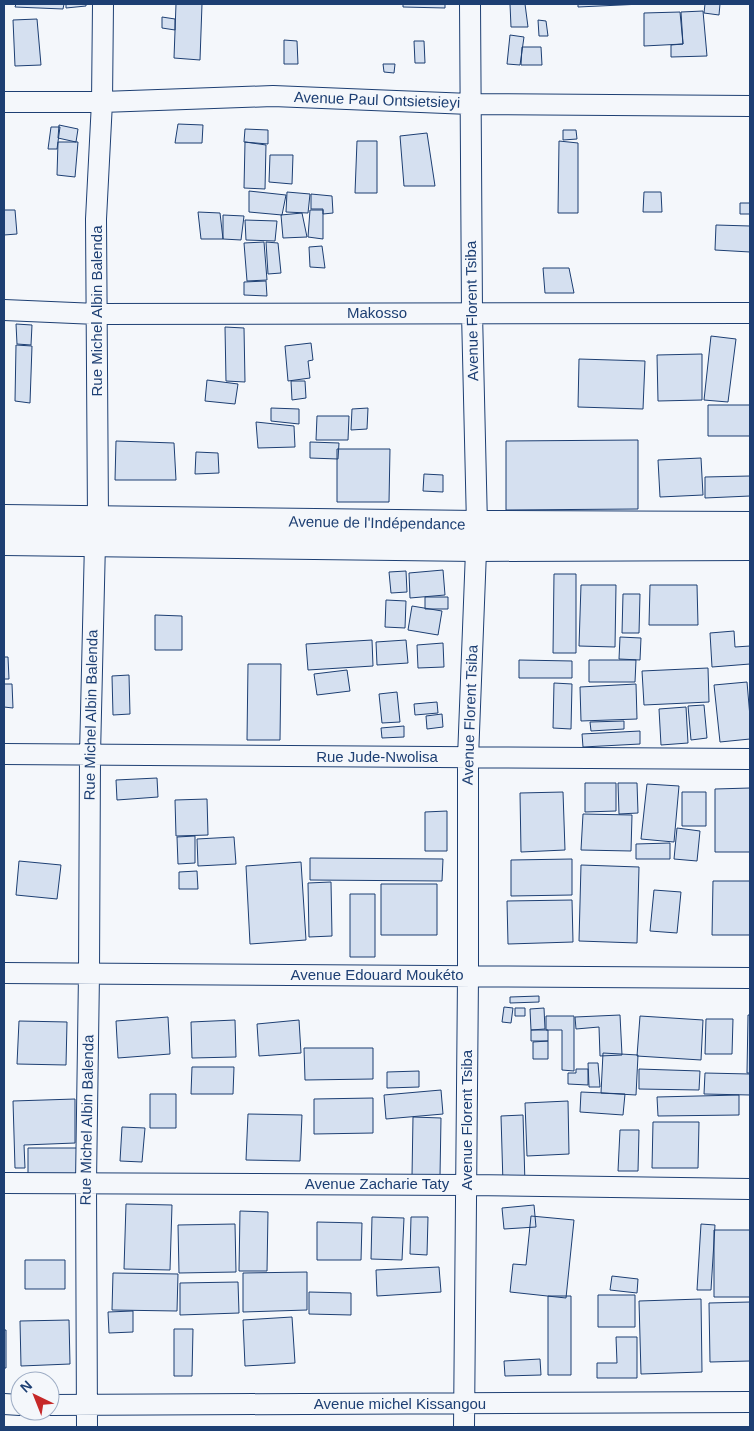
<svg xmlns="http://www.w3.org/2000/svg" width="754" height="1431" font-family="Helvetica,sans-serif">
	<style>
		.building { fill: #d5e0f0; stroke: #1d3f73 }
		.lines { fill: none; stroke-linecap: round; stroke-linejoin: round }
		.street-casing { stroke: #1d3f73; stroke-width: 22 }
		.secondary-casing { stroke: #1d3f73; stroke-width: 30 }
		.street { stroke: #f4f7fb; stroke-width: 20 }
		.secondary { stroke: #f4f7fb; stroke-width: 28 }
		.labels { text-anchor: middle; stroke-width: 4; stroke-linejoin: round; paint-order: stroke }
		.street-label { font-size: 15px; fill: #1d3f73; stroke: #f4f7fb }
	</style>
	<rect width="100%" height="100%" fill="#f4f7fb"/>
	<path class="building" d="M16,4H64L63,9L15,7Z
		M66,4H86V6L66,8Z
		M176,4H202L200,60L174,58Z
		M403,4H445V8L403,7Z
		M510,4H525L528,27H511Z
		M578,4H642L578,7Z
		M705,4H720L719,15L704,13Z
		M703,11L707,56L671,57V45L683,44L681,12Z
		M680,12L683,44L644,46V13Z
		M162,17L175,19V30L162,28Z
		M37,19L41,65L15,66L13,20Z
		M538,20L546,21L548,36H539Z
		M510,35L524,37L520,65L507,64Z
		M284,40L297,41L298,64H284Z
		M414,41H424L425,63H415Z
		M522,47H541L542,65H521Z
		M383,64H395L394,73L384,72Z
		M178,124L203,125L202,143H175Z
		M59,125L78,129L76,142L58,138Z
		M51,127H60L57,149H48Z
		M245,129L268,130V144L244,142Z
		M563,130H576L577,139L563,140Z
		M427,133L435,186H404L400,136Z
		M357,141H377V193H355Z
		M559,141L578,143V213H558Z
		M58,142H78L75,177L57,175Z
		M245,142L266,145L265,189L244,188Z
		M270,155H293L292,184L269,182Z
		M249,191L286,195L282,215L249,212Z
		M287,192L310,194L308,213L286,212Z
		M644,192H661L662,212H643Z
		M311,194L332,196L333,213L323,214V209H311Z
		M740,203H750V214H740Z
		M4,210H15L17,234L4,235Z
		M310,210H323V239L308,237Z
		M198,212L220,213L223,239H201Z
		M302,213L307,237L283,238L281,215Z
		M223,215L244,216L241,240L223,239Z
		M245,220L277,221L275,241L246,240Z
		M716,225L750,226V252L715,250Z
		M264,242L267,280L247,281L244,243Z
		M266,242L278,243L281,273L268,274Z
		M322,246L325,268L310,267L309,247Z
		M543,268H569L574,293H545Z
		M266,281L267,296L244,295V282Z
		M16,324L32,325L31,345L17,344Z
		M225,327L244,328L245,382L226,381Z
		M711,336L736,339L728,402L704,400Z
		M311,343L313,360L308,361L310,378L288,381L285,346Z
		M16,345L32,346L30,403L15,401Z
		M702,354V400L658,401L657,355Z
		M579,359L645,361L643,409L578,407Z
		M207,380L238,384L235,404L205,401Z
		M291,381H305L306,398L292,400Z
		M708,405H750V436H708Z
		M271,408L299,409V424L271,421Z
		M368,408L367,429L351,430L352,409Z
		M317,416H349L348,440H316Z
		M256,422L294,426L295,447L258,448Z
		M638,440V509L506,510V441Z
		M116,441L174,443L176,480H115Z
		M310,442L339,443L338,459L310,458Z
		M337,449H390L389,502H337Z
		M196,452L218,453L219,473L195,474Z
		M701,458L703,495L660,497L658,460Z
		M424,474L443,475V492L423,491Z
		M750,476V496L705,498V477Z
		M443,570L445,595L410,598L409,573Z
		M406,571L407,592L391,593L389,572Z
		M554,574H576V653H553Z
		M581,585H616L615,647L579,646Z
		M650,585H697L698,625H649Z
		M623,594H640L639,633H622Z
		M425,597H448V609H425Z
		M386,600L406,601L405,628L385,627Z
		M412,606L442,611L438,635L408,630Z
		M155,615L182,616V650H155Z
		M734,631L735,647L750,646V664L712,667L710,633Z
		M620,637L641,638L640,660L619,659Z
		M372,640L373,666L308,670L306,644Z
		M406,640L408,663L377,665L376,642Z
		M443,643L444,667L418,668L417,645Z
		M4,657H8L9,679H4Z
		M519,660L572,661V678H519Z
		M589,660H636L635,682H589Z
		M248,664H281L280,740H247Z
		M708,668L709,702L644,705L642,671Z
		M347,670L350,691L317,695L314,674Z
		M129,675L130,714L113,715L112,676Z
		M747,682L750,717V739L720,742L714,685Z
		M554,683L572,684L571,729L553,728Z
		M4,684H12L13,708L4,707Z
		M636,684L637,719L581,721L580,687Z
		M397,692L400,722L382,723L379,694Z
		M437,702L438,713L415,715L414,704Z
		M704,705L707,738L691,740L688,706Z
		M686,707L688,743L661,745L659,709Z
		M442,714L443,727L427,729L426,716Z
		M624,721V729L591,731L590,722Z
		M404,726V737L382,738L381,728Z
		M640,731V744L583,747L582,734Z
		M157,778L158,797L117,800L116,780Z
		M585,783H616V811L585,812Z
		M618,783H637L638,813L619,814Z
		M647,784L679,786L674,842L641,839Z
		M750,788V852H715V789Z
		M563,792L565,850L521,852L520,793Z
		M682,792H706V826H682Z
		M207,799L208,835L176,836L175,800Z
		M447,811V851H425V812Z
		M583,814L632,815L631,851L581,850Z
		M677,828L700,831L697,861L674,859Z
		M195,836V863L178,864L177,837Z
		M234,837L236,864L198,866L197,839Z
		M670,843V859H636V844Z
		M310,858L443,859L442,881L310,880Z
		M572,859V895L511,896V860Z
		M19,861L61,865L57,899L16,895Z
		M301,862L306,940L250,944L246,866Z
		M581,865L639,867L637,943L579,941Z
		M197,871L198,889H179V872Z
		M713,881H750V935H712Z
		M331,882L332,936L309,937L308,883Z
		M381,884H437V935H381Z
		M654,890L681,892L677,933L650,931Z
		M350,894H375V957H350Z
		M572,900L573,942L508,944L507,901Z
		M539,996V1002L510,1003V997Z
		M504,1007L513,1008L511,1023L502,1022Z
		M515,1008H525V1016H515Z
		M544,1008L545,1029L531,1030L530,1009Z
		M620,1015L622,1055L600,1056L599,1027L576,1029L575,1017Z
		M748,1015H750V1073H747Z
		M546,1016H574V1071L562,1070V1030H546Z
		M640,1016L703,1020L701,1060L637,1056Z
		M168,1017L170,1054L118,1058L116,1021Z
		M706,1019H733L732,1054H705Z
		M235,1020L236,1057L192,1058L191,1022Z
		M299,1020L301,1053L259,1056L257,1024Z
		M19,1021L67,1022L66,1065L17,1064Z
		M531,1030H548V1041H531Z
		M548,1041V1059H533V1042Z
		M304,1048H373V1079L305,1080Z
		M603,1053L638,1055L636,1095L601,1093Z
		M588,1063H598L600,1087H589Z
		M192,1067H234L233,1094H191Z
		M576,1069H588V1085L568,1084V1073H576Z
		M639,1069L700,1071L699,1090L639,1089Z
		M419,1071V1087L387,1088V1072Z
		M705,1073L750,1074V1095L704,1094Z
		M441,1090L443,1114L386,1119L384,1095Z
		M581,1092L625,1094L623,1115L580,1112Z
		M150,1094H176V1128H150Z
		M739,1095V1115L658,1116L657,1097Z
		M373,1098V1133L314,1134V1099Z
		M75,1099V1143L24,1145L25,1168H15L13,1101Z
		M568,1101L569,1154L527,1156L525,1103Z
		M248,1114L302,1115L300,1161L246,1160Z
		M523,1115L525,1184H503L501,1116Z
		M413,1117L441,1118L440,1176H412Z
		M653,1122H699L698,1168H652Z
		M122,1127L145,1128L142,1162L120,1161Z
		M620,1130H639L638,1171H618Z
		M28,1148H77V1174H28Z
		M126,1204L172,1205L170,1270L124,1269Z
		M534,1205L536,1227L504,1229L502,1208Z
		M240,1211L268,1212L267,1271H239Z
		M531,1216L574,1220L566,1298L510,1292L513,1264L526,1265Z
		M372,1217L404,1218L402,1260L371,1259Z
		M411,1217H428L427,1255L410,1254Z
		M317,1222L362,1223L361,1260H317Z
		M235,1224L236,1272L179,1273L178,1225Z
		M701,1224L715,1225L711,1290H697Z
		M714,1230H750V1297H714Z
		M25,1260H65V1289H25Z
		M439,1267L441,1292L377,1296L376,1270Z
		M307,1272V1310L243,1312V1273Z
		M113,1273L178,1274L177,1311L112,1310Z
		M612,1276L638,1279L637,1293L610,1290Z
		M238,1282L239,1313L180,1315V1283Z
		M309,1292L351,1293V1315L309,1314Z
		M598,1295H635V1327H598Z
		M548,1296H571V1375H548Z
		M701,1299L702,1372L641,1374L639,1301Z
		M750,1302V1361L710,1362L709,1303Z
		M133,1311V1332L109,1333L108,1312Z
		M292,1317L295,1363L245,1366L243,1320Z
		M69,1320L70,1364L21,1366L20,1321Z
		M174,1329H193L192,1376H174Z
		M4,1330H6V1368H4Z
		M616,1337H637V1378H597V1363H617Z
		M540,1359L541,1375L505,1376L504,1361Z"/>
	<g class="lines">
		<g class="street-casing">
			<path id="street" d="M4,102H102L273,96L470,104L750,106
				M4,310L97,314L750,313
				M4,754L750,759
				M4,973L750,978
				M4,1183L467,1185L750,1189
				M4,1404L20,1405
				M50,1405L750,1402
				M87,1427L86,1183L89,973L90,755L95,542L98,519L96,219L102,102L103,4
				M464,1427L468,976V758L477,525L472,313L470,4"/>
		</g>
		<g class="secondary-casing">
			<path id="secondary" d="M4,519L477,525L750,526
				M4,541L476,547L750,546"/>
		</g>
		<use href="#street" class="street"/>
		<use href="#secondary" class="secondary"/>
	</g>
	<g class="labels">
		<g class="street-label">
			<text transform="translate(377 100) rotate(2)" y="5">Avenue Paul Ontsietsieyi</text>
			<text transform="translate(97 311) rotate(-90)" y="5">Rue Michel Albin Balenda</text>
			<text transform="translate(472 311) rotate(-91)" y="5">Avenue Florent Tsiba</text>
			<text x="377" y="318">Makosso</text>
			<text transform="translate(377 523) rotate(1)" y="5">Avenue de l'Indépendance</text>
			<text transform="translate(91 715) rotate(-89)" y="5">Rue Michel Albin Balenda</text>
			<text transform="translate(470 715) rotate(-88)" y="5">Avenue Florent Tsiba</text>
			<text x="377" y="762">Rue Jude-Nwolisa</text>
			<text x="377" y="980">Avenue Edouard Moukéto</text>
			<text transform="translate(87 1120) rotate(-89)" y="5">Rue Michel Albin Balenda</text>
			<text transform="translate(467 1120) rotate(-90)" y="5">Avenue Florent Tsiba</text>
			<text x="377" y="1189">Avenue Zacharie Taty</text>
			<text x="400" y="1409">Avenue michel Kissangou</text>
		</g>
	</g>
	<rect width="754" height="1431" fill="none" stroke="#1d3f73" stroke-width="10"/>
	<g transform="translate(35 1396) rotate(317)"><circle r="24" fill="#f4f7fb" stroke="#9eadc5"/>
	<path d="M0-4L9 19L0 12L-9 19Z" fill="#c62828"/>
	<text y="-8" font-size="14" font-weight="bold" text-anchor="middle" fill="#1d3f73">N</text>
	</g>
</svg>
